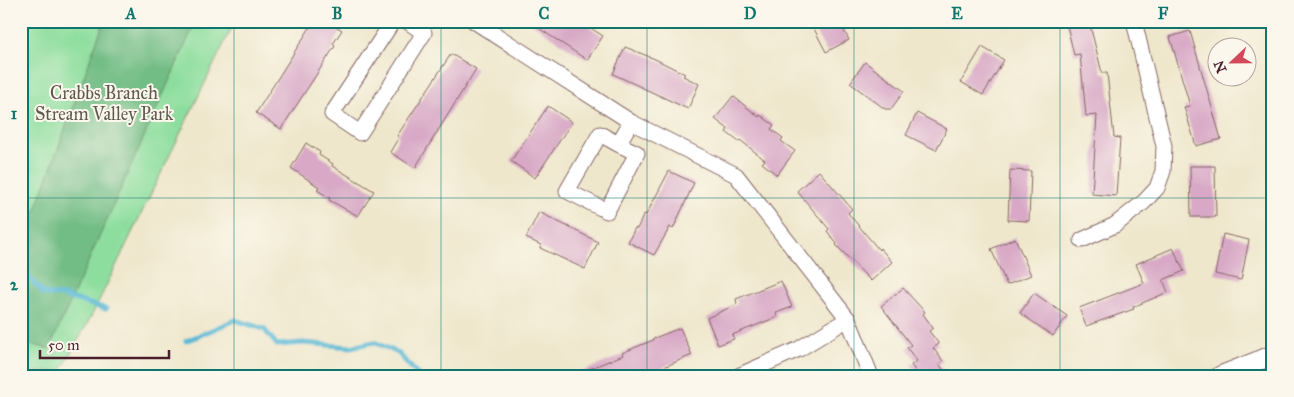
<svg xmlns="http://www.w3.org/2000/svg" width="1294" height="397" font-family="'IM FELL Great Primer',serif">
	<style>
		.green { fill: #8dde9e; stroke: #6c7e64 }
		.forest { fill: #72bd85; stroke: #5e6e58 }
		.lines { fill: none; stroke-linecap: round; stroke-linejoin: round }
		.stream { stroke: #56b8d5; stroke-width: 5 }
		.building { fill: #d8a8c6 }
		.minor-casing { stroke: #846563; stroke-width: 17 }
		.tertiary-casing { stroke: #846563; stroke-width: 21 }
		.minor { stroke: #fff; stroke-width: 15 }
		.tertiary { stroke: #fff; stroke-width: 19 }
		.grid { fill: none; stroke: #0f766e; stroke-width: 1; stroke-opacity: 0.55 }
		.labels { text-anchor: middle; stroke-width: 4; stroke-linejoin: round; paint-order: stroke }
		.park-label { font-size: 18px; fill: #5e584e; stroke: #fbf7ec }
		.neatline { fill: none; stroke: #0f766e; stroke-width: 2 }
		.grid-label { font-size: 16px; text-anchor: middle; font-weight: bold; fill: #0f766e }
	</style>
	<rect width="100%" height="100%" fill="#fbf7ec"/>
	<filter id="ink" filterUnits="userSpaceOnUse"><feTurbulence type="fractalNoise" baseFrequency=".02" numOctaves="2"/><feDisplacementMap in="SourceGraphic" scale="10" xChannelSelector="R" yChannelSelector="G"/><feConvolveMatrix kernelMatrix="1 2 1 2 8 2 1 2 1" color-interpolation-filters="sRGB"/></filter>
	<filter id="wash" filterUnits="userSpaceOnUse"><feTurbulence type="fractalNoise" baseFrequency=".0096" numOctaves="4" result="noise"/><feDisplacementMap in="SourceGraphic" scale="20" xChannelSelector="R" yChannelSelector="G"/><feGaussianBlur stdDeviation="1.12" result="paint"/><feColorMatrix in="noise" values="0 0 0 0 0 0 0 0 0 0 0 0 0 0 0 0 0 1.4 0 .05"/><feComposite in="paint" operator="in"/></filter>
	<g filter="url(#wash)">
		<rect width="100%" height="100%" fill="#efe7cc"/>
		<path class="green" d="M21,21H235L92,315L61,371L21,373Z"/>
		<path class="forest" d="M104,21H196L49,349L21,342V251Z"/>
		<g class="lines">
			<path class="stream" d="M21,274H26L44,294L64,296L106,309
				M186,341L235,320L264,329L277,345L303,343L351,347L374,342L398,353L419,376"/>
		</g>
		<g id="blocks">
			<path class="building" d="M314,21H327L342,30L333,44L335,46L281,129L256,113Z
				M528,21H594L589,27L603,36L587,60Z
				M810,21H839L849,40L826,52Z
				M1066,21H1089L1102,73H1107L1114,137L1120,138L1116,196L1092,194L1097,115L1086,116L1080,54L1074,55Z
				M1190,31L1221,139L1196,146L1184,107L1190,106L1170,37Z
				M625,47L655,59L685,74L683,76L699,84L688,109L613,74Z
				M982,47L1004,60L983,95L961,82Z
				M451,54L476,69L415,168L390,152L399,137L397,136Z
				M865,62L904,91L891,109H885L850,83Z
				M733,96L759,117L760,115L774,125L771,129L783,138L781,141L795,151L777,175L762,163L765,160L740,140L739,142L726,132L728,129L715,119Z
				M548,106L572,122L535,178L511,161Z
				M917,113L947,129L936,150L906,135Z
				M306,143L320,152L319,155L333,164L332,166L374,191L358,216L329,200L330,198L317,190L319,187L291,168Z
				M1190,166H1215L1216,217H1191Z
				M1010,170L1031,171L1029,221L1008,220Z
				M669,171L694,183L673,229L670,227L654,255L628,242L635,228L637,229L644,214L646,215Z
				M819,171L852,209L848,213L879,250L880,248L892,262L871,281L836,245L837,244L827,231L829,229L797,191Z
				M539,212L598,242L585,269L540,248L541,245L526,238Z
				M1223,234L1249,240L1241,280L1215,274Z
				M1015,238L1031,275L1007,285L991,249Z
				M1173,248L1184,271L1163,280L1168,292L1133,307L1134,309L1086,326L1079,308L1144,283L1136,264Z
				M781,281L792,307L776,313L777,317L732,335L734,339L718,345L707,318L737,304L736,299Z
				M903,288L925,312L923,314L933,328L929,331L939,344L933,348L943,361L939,364L948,376H919L911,365L917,361L907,348L911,345L881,306Z
				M1034,293L1067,316L1053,336L1020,313Z
				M680,328L692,355L664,367V368L646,376H572L623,355L622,353L653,340L652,339Z"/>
		</g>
	</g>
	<g filter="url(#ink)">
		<use href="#blocks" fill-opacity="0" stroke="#846563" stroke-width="1"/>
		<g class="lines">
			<g class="minor-casing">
				<path id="minor" d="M393,21L332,114L360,133L424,33L407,21
					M474,21L631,122L736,175L848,319L871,376
					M618,144L637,153L607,211L567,191L600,134L618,144L631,122
					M1082,240L1115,225L1144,202L1157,188L1163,171L1164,146L1134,21
					M738,376L799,349L848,319"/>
			</g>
			<g class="tertiary-casing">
				<path id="tertiary" d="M1220,376L1273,355"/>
			</g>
			<use href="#minor" class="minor"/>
			<use href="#tertiary" class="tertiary"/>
		</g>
	</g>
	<path class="grid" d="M234,21V376M441,21V376M647,21V376M854,21V376M1060,21V376M21,198H1273"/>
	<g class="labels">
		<g class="park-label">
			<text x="104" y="99">Crabbs Branch<tspan x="104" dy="21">Stream Valley Park</tspan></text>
		</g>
	</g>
	<rect width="1294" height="397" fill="none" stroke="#fbf7ec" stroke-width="55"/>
	<g transform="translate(1232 62) rotate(248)"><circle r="24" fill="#fbf7ec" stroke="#b4a19f"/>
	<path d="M0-4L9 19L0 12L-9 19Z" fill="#d1495b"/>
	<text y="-8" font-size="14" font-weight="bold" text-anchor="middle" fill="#4a1f2b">N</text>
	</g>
	<path d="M40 350v8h129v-8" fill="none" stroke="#4a1f2b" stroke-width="2.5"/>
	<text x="48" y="350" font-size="15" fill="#4a1f2b" stroke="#fbf7ec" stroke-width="4" paint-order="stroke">50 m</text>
	<rect x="28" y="28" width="1238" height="342" class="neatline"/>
	<g class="grid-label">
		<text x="131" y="19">A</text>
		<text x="337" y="19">B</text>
		<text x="544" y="19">C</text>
		<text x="750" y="19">D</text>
		<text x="957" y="19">E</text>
		<text x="1163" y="19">F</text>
		<text x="14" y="119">1</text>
		<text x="14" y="290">2</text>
	</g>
</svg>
